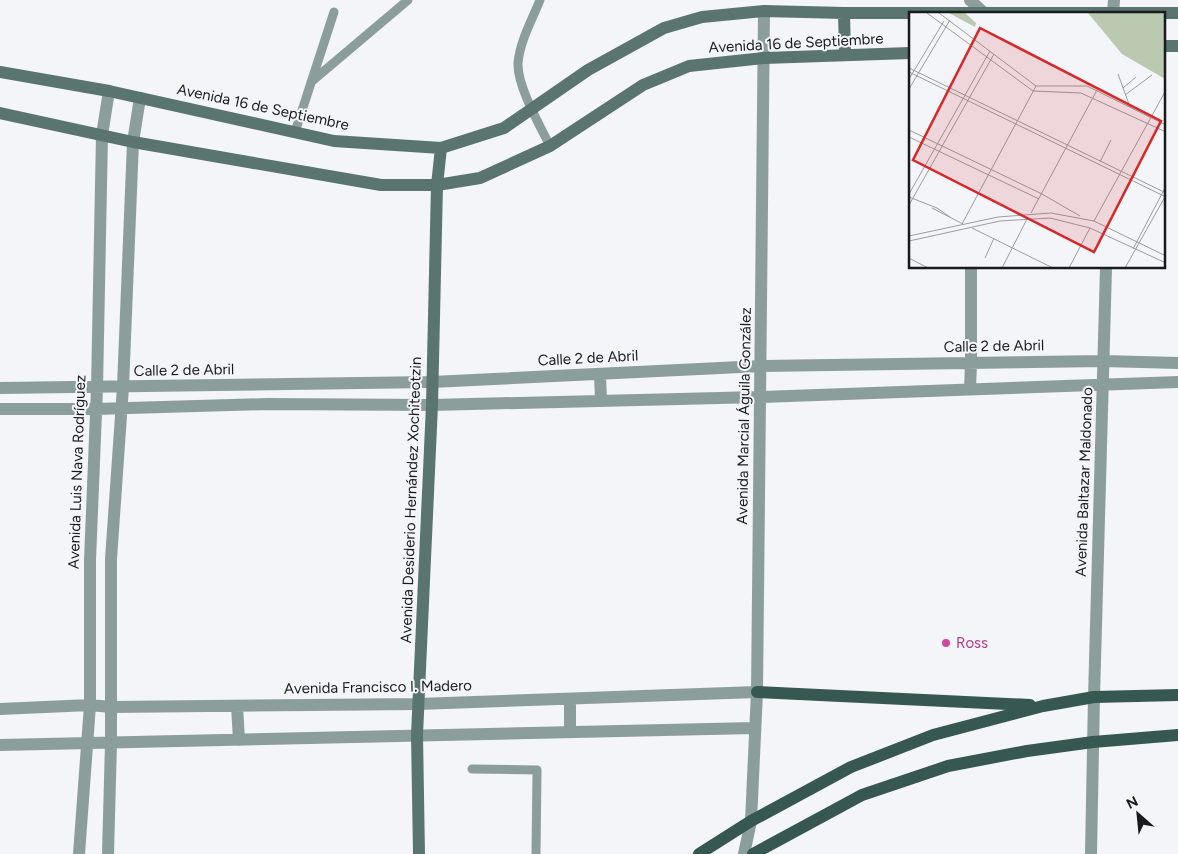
<svg xmlns="http://www.w3.org/2000/svg" width="1178" height="854" font-family="Figtree,sans-serif">
	<style>
		.lines { fill: none; stroke-linecap: round; stroke-linejoin: round }
		.lane { stroke: #8c9e9b; stroke-width: 9 }
		.street { stroke: #8c9e9b; stroke-width: 12 }
		.secondary { stroke: #5a7470; stroke-width: 12 }
		.primary { stroke: #365752; stroke-width: 12 }
		.hotel-dot { fill: #d1479c; stroke: #f3f5f9; stroke-width: 2 }
		.labels { text-anchor: middle; stroke-width: 4; stroke-linejoin: round; paint-order: stroke }
		.street-label { font-size: 15px; fill: #191a1b; stroke: #f3f5f9 }
		.hotel-label { font-size: 15px; fill: #b23c85; stroke: #f3f5f9; text-anchor: start }
		.inset-road { fill: none; stroke: #9c9da0; stroke-width: 1 }
		.view { fill: #d62828; fill-opacity: 0.15; stroke: #d62828; stroke-width: 2.5 }
		.inset-edge { fill: none; stroke: #191a1b; stroke-width: 2.5 }
	</style>
	<rect width="100%" height="100%" fill="#f3f5f9"/>
	<g class="lines">
		<path class="lane" d="M540,0C532,20 520,41 518,63C517,86 540,126 550,146
			M311,82L408,0
			M295,132L334,12
			M472,769L537,770L536,854"/>
		<path class="street" d="M970,0L984,13
			M1113,14L1114,0
			M600,374L601,401
			M0,388L432,382L761,366L1104,361L1178,363
			M970,389L971,363V268
			M0,409H95L268,404L432,405L759,397L1178,382
			M570,699V732
			M237,706L239,740
			M0,709L90,705L111,707L418,704L757,692
			M0,745L754,728
			M79,854L90,705V560L97,388L102,135L109,91
			M108,854L111,743V559L123,387L133,142L140,98
			M744,854L751,821L757,692L764,11
			M1091,854L1094,697L1106,268"/>
		<path class="secondary" d="M844,13L845,55
			M1164,46H1178
			M0,72L109,91L334,141L441,148L504,128L588,70L664,28L702,17L764,11L844,13H1178
			M0,113L133,142L381,185H437L480,178L550,146L643,85L689,66L764,58L910,53
			M419,854L417,735L432,405L437,185L441,148"/>
		<path class="primary" d="M757,692L1030,705
			M699,854L751,821L851,767L933,735L1043,706L1094,697L1178,695
			M753,854L862,795L948,766L1027,751L1093,742L1178,735"/>
	</g>
	<circle class="hotel-dot" cx="946" cy="643" r="5"/>
	<g class="labels">
		<g class="street-label">
			<text transform="translate(796 43) rotate(-3)" y="5">Avenida 16 de Septiembre</text>
			<text transform="translate(263 107) rotate(12)" y="5">Avenida 16 de Septiembre</text>
			<text transform="translate(994 346) rotate(-1)" y="5">Calle 2 de Abril</text>
			<text transform="translate(588 358) rotate(-3)" y="5">Calle 2 de Abril</text>
			<text transform="translate(184 370) rotate(-1)" y="5">Calle 2 de Abril</text>
			<text transform="translate(744 416) rotate(-89)" y="5">Avenida Marcial Águila González</text>
			<text transform="translate(77 472) rotate(-88)" y="5">Avenida Luis Nava Rodríguez</text>
			<text transform="translate(1084 482) rotate(-88)" y="5">Avenida Baltazar Maldonado</text>
			<text transform="translate(411 500) rotate(-88)" y="5">Avenida Desiderio Hernández Xochiteotzin</text>
			<text transform="translate(378 687) rotate(-1)" y="5">Avenida Francisco I. Madero</text>
		</g>
		<g class="hotel-label">
			<text x="956" y="648">Ross</text>
		</g>
	</g>
	<g transform="translate(909 12)">
		<rect width="256" height="256" fill="#f3f5f9"/>
		<path d="M40,1H56L67,11L66,15ZM179,1H256V67L213,42Z" fill="#bac9af"/>
		<path class="inset-road" d="M18,1L124,79M30,1L127,74M0,56L257,181M0,60L257,185M209,62L221,95M0,67L35,9M214,76L227,65M0,77L41,8M124,79L172,81L257,120M216,83L243,63M0,118L133,182M0,125L130,187M191,150L202,128M0,182L81,39M133,182L171,204M0,185L28,196L41,205M0,193L85,42M23,196L54,212M122,201L188,78M185,209L257,78M53,212L127,74H178L257,113M63,216L144,256M0,224L89,205L142,201L185,209L257,244M0,229L91,209L141,206L181,216L257,251M224,237L257,174M0,246L19,256M76,246L85,226M93,256L118,207M160,256L181,216M216,256L257,183"/>
		<path class="view" d="M71,16L252,109L185,240L4,148Z"/>
		<rect width="256" height="256" class="inset-edge"/>
	</g>
	<g transform="translate(1138 814) rotate(333)" stroke="#f3f5f9" stroke-width="4" paint-order="stroke">
	<path d="M0-4L9 19L0 12L-9 19Z" fill="#191a1b"/>
	<text y="-8" font-size="14" font-weight="bold" text-anchor="middle" fill="#191a1b">N</text>
	</g>
</svg>
